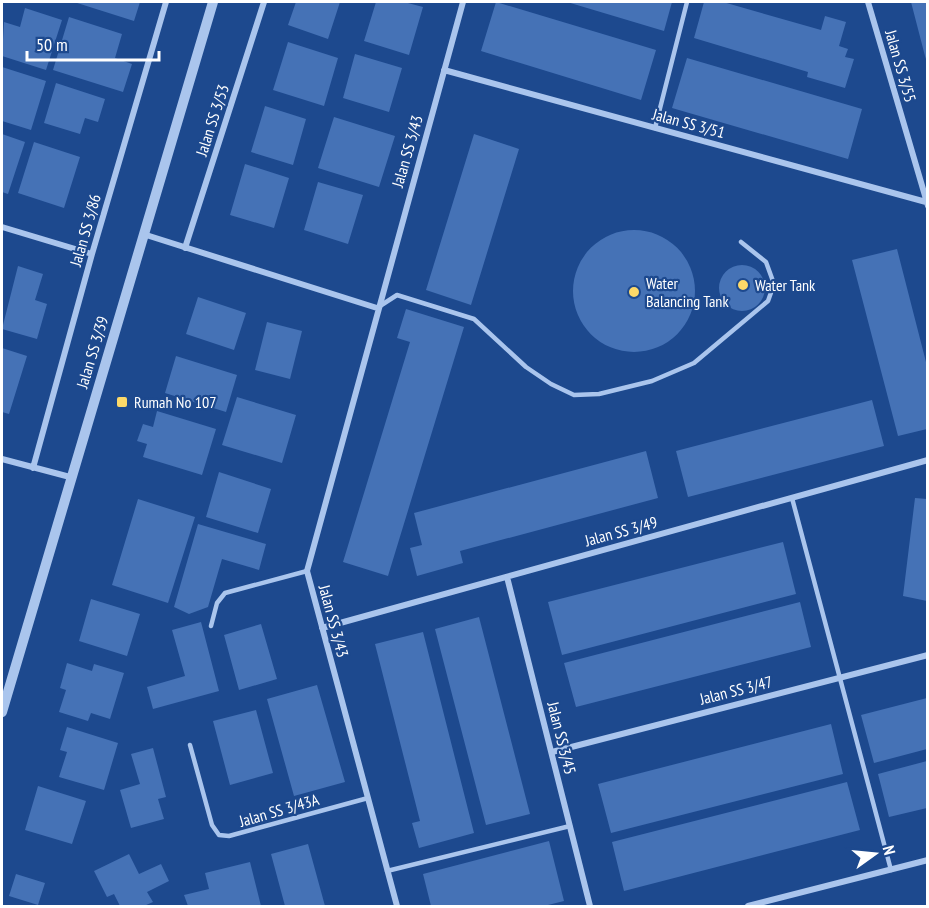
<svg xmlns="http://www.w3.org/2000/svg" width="929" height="908" font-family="'PT Sans Narrow',sans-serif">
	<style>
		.building { fill: #4572b6 }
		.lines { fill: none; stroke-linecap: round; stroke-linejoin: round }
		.service { stroke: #aac5ed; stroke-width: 4.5 }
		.minor { stroke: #aac5ed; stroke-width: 6 }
		.tertiary { stroke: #aac5ed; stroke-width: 10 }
		.poi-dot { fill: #fdd969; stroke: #1d498e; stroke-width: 2 }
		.labels { text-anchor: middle; stroke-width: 4.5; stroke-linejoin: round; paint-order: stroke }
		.street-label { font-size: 16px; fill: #fff; stroke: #1d498e }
		.poi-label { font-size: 16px; fill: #fff; stroke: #1d498e; text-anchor: start }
	</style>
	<rect width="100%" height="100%" fill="#1d498e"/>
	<path class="building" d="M74,2H140L134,21Z
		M296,2H340L328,39L288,25Z
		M376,2H404L423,7L409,55L364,41Z
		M496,2L656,50L641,100L481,51Z
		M567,2H672L664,31Z
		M704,2H723L821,30L825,16L846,22L839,46L848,49L845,57L854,59L845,88L807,77L808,72L694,38Z
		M911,2H927V62L925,56Z
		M25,8L62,20L46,70L2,56L4,22L20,27Z
		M69,17L122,34L115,58L132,64L123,92L53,70Z
		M288,42L338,58L324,106L273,90Z
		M355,54L402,68L389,112L343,98Z
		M687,58L862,109L848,159L672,108Z
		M2,67L46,81L31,130L2,121Z
		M56,83L105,99L98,122L85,118L80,134L44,123Z
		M265,106L306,119L293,165L251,152Z
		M334,117L395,136L379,187L318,168Z
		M2,134L25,142L8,194L2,192Z
		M474,134L519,149L471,305L426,290Z
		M34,142L80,157L64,208L18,193Z
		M245,164L289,178L274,228L230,215Z
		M318,182L363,195L348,244L304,230Z
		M573 291a61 61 0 1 1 122 0a61 61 0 1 1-122 0Z
		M897,249L927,366V429L898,436L852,260Z
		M719 288a23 23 0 1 1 46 0a23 23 0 1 1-46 0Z
		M18,266L43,274L35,300L47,304L37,339L2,329Z
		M198,297L246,313L234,350L186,334Z
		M406,309L464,327L388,576L343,562L410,342L397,338Z
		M267,322L302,331L290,379L255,370Z
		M2,348L27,356L9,414L2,412Z
		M176,356L237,375L226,412L165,393Z
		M237,397L296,415L282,463L222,445Z
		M872,400L884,446L688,497L676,451Z
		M157,411L216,429L202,475L143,457L147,444L137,441L143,424L153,427Z
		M646,451L658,498L460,551L463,563L417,576L410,548L422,545L414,513Z
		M219,472L271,489L258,533L206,517Z
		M915,498L927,499V601L903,596Z
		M138,499L195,517L168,603L112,585Z
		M198,524L266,544L259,570L222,559L208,607L189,614L174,607Z
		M783,542L796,594L562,655L548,602Z
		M91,599L140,614L127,656L79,641Z
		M800,602L811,647L576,707L564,663Z
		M479,617L530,814L486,825L435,629Z
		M201,622L219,691L153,709L147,687L185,676L172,630Z
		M261,624L277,679L239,690L224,635Z
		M423,632L474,833L419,848L412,823L420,821L375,644Z
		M67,663L92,671L94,664L124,673L110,719L91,713L88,721L59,712L66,690L60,688Z
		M317,685L345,782L294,796L267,699Z
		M927,698V749L874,763L861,715Z
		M256,710L273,773L230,785L213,721Z
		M831,724L843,774L611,833L598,784Z
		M67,727L118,743L104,790L59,777L67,752L60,750Z
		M153,748L166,797L158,799L164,819L131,828L120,790L140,784L131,754Z
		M927,761V808L889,817L878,774Z
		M847,782L860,830L624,891L612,842Z
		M38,786L86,801L72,844L25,830Z
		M549,841L564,901L544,906H431L423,874Z
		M308,844L325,906H285L271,854Z
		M129,854L139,874L161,864L169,881L147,892L153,902L144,906H120L114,894L107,897L94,871Z
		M250,862L261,906H188L184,895L209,889L205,873Z
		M16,874L45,883L38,905L9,896Z"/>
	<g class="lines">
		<path class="service" d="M655,128L687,2
			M380,306L397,295L474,319L526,367L551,384L574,395L599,394L652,381L694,363L768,301L774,284L766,262L741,242
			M792,498L891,870
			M211,626L217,603L225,593L307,571
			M190,745L212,825L219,835L229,836L368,798
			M387,871L570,826"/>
		<path class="minor" d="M868,2L928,206
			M444,70L926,202
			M2,227L92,254
			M143,234L377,308
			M185,248L264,2
			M2,459L70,477
			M33,468L92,254L166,2
			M507,577L590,906
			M322,628L928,460
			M552,752L928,655
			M397,906L307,571L463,2
			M748,906L928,860"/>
		<path class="tertiary" d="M2,712L213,2"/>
	</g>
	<g class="poi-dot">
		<circle cx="743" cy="285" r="6"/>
		<circle cx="634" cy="292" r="6"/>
		<rect x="116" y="396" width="12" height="12" rx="3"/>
	</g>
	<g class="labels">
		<g class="street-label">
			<text transform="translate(901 66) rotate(74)" y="6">Jalan SS 3/55</text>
			<text transform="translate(212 120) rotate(-72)" y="6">Jalan SS 3/53</text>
			<text transform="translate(689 123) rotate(15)" y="6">Jalan SS 3/51</text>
			<text transform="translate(407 151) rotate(-74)" y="6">Jalan SS 3/43</text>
			<text transform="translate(85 230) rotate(-74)" y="6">Jalan SS 3/86</text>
			<text transform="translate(92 352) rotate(-73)" y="6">Jalan SS 3/39</text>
			<text transform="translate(621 531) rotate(-15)" y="6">Jalan SS 3/49</text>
			<text transform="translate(334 621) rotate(75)" y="6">Jalan SS 3/43</text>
			<text transform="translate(736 690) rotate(-14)" y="6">Jalan SS 3/47</text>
			<text transform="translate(562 738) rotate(76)" y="6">Jalan SS 3/45</text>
			<text transform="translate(279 810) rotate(-16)" y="6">Jalan SS 3/43A</text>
		</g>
		<g class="poi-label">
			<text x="646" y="289">Water<tspan x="646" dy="18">Balancing Tank</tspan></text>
			<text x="755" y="291">Water Tank</text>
			<text x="134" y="408">Rumah No 107</text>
		</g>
	</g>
	<rect width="929" height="908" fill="none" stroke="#ffffff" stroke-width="6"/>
	<g transform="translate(875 854) rotate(75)" stroke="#1d498e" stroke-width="4.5" paint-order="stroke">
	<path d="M0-4.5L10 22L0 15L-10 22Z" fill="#ffffff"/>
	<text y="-9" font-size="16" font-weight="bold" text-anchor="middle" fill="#ffffff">N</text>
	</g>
	<path d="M27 51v9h132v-9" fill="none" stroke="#ffffff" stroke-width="3"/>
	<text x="36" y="51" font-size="18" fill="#ffffff" stroke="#1d498e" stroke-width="4.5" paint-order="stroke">50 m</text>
</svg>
